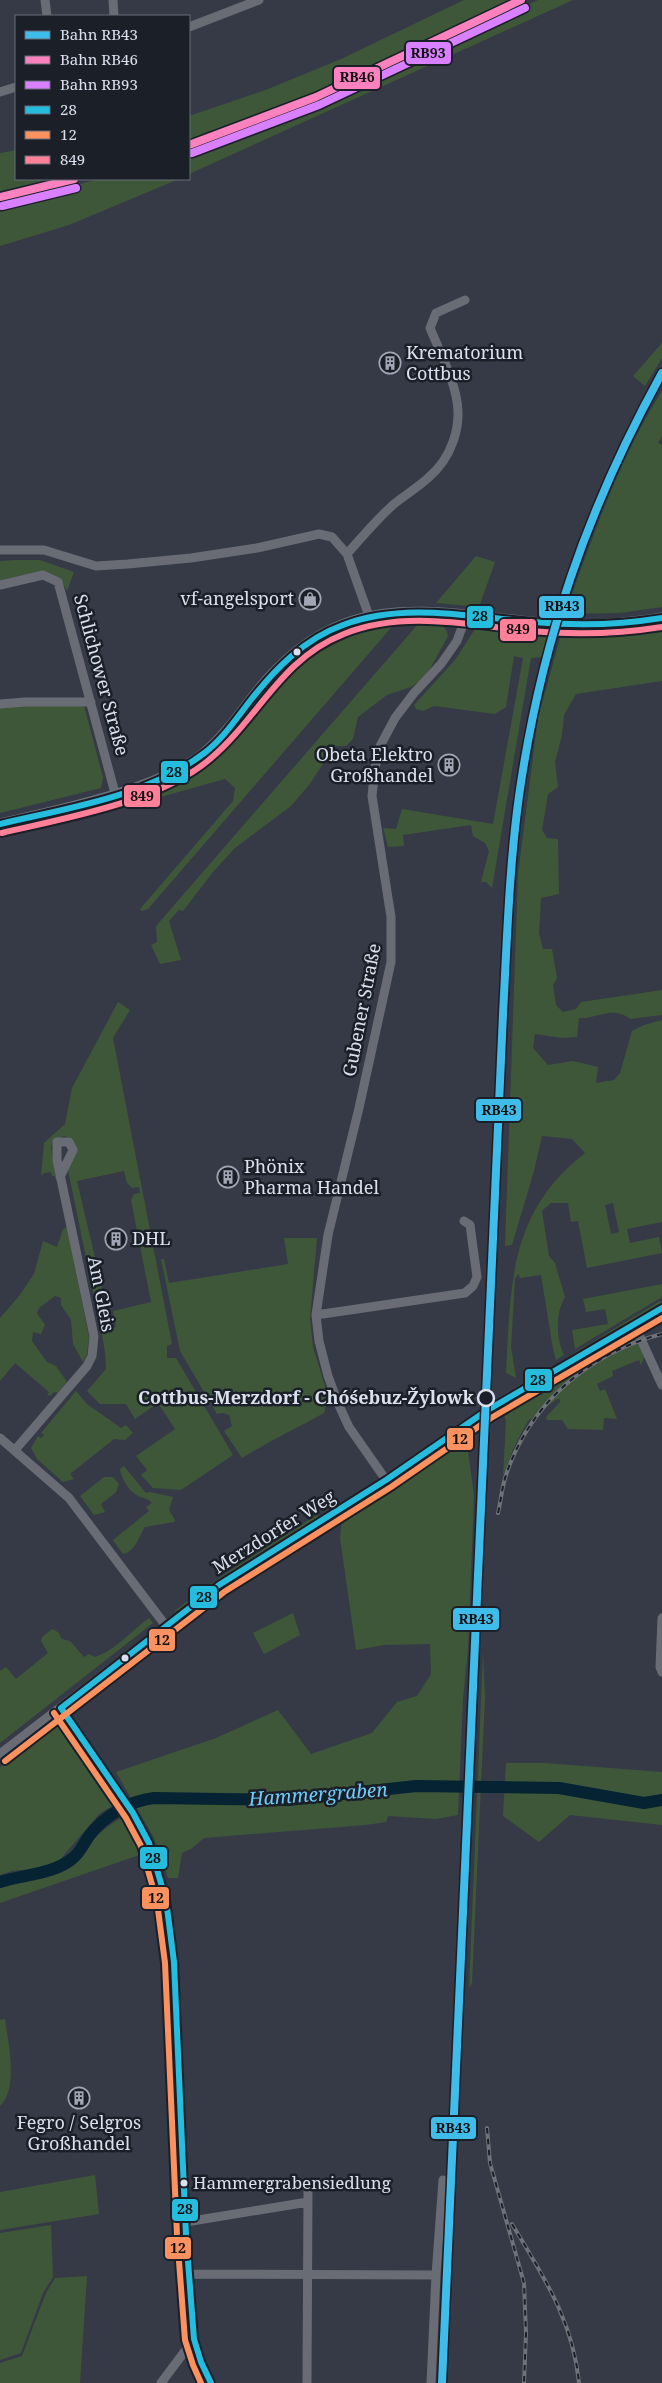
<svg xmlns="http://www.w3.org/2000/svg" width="662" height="2383" font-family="'Noto Serif',serif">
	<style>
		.green { fill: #3f5739; fill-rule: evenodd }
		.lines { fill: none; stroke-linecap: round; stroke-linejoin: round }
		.river { stroke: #052333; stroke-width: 12 }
		.minor { stroke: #696c75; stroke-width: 9 }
		.major { stroke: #6c717d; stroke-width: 11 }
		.rail-casing { stroke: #6e727b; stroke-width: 4 }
		.rail { stroke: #1b1f28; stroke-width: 2; stroke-dasharray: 5.5; stroke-linecap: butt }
		.bus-1-casing { stroke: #1b1f28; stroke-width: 10 }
		.bus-2-casing { stroke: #1b1f28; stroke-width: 10 }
		.bus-3-casing { stroke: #1b1f28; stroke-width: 10 }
		.bus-1 { stroke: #26bcdd; stroke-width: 6 }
		.bus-2 { stroke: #fa915f; stroke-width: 6 }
		.bus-3 { stroke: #ff8098; stroke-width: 6 }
		.rail-1-casing { stroke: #1b1f28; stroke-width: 11 }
		.rail-2-casing { stroke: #1b1f28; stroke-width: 11 }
		.rail-3-casing { stroke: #1b1f28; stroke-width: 11 }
		.rail-1 { stroke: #40bcea; stroke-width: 8 }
		.rail-2 { stroke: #fc82bf; stroke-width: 8 }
		.rail-3 { stroke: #d880ff; stroke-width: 8 }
		.bus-dot { fill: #dae0ed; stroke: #1b1f28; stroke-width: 2 }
		.stop-dot { fill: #1b1f28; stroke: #dae0ed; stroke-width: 2.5 }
		.labels { text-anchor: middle; stroke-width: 5; stroke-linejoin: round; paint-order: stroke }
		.bus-label { font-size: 17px; fill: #dae0ed; stroke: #1b1f28; text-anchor: start }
		.poi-label { font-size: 18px; fill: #dae0ed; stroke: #1b1f28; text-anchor: start }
		.street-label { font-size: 18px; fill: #dae0ed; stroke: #1b1f28 }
		.stop-label { font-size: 18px; font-weight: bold; fill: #dae0ed; stroke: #1b1f28; text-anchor: end }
		.water-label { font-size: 19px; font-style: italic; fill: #6eccfb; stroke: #1b1f28 }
		.line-badge { stroke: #1b1f28; stroke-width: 2 }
		.pale-badge-label { font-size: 14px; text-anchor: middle; font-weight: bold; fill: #111 }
	</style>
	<rect width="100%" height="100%" fill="#353a46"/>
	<path class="green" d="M464,0H510L326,89L189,140V116L263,91L341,59Z
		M538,0H573L189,174V152L286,118L378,77Z
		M16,150V179H59L0,193V153Z
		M100,179H179L69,225L0,246V204Z
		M662,343V358L645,386L633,376Z
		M662,391V436L658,443L662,445V607L620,613L565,614C592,538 619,459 662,391Z
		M476,556L495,562L479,607L436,603Z
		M15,560H40L74,572L67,591C54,561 25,576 0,581V561Z
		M396,622L148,909L142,911L140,909L233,801L235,788L225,779L143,802L141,794C164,785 190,777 209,760C237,736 256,703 281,677C313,644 351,627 396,622Z
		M426,622C437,624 446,623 448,636L430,669L420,681L411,687L387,695L358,717L353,739L346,746H335L309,785L291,806L235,848L213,872L183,911L179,910L169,921L181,960L160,964L151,945L157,942L156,926L419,623Z
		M483,627L549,635L543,657L531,658L492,888L486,882H481L489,851L485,843L473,836L471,825L403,835L404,846L388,847L383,828L396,829L402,809L493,824L523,658L514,656L506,707L495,714L434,706L423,711L416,709L414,705L455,660L475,629Z
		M662,629V681L576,694L564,715L562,735L555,762L558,787L548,794L542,830L547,838L558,839L559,894L541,898L539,933L543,949H552L557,978L553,985L556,1005L563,1012L576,1009L581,1002L662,990V1015L630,1019C613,1005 598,1019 579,1018L577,1037L562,1038L535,1034L533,1048L548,1065L573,1061L598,1067L596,1083L614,1080L620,1073L632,1031L644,1025L662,1020V1222L627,1229L630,1243L659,1237L662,1253L587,1268L578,1221L571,1222L568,1203H551L542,1211L549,1256L555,1263L565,1297C555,1314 556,1338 564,1355L556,1360L553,1349L541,1275L520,1278L518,1274L515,1279L511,1347L516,1378L506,1373C511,1285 508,1213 585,1153L572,1139L542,1136L534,1171L512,1245L505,1246L518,874L538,718L560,638ZM613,1203L619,1232L611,1234L605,1205Z
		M24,705L84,706L103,777L101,788L0,813V708Z
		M118,1002L130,1010L113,1038L172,1344L167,1346V1358H176L233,1455L181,1490L153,1488L141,1475L147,1470L136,1456L175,1429L158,1403L135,1419L126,1404H100L87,1391L106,1369L105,1352L101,1330L116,1327L113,1311L151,1302L131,1200L134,1194L140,1193L139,1187L132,1188L127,1183L124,1171L77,1181L104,1296L95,1301L68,1170L77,1151L71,1138L64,1136L52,1142L51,1149L56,1176H52L51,1172L44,1173L41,1176L44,1143L65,1124L72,1088Z
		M67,1227L89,1337L87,1354L83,1362L73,1344L71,1320L61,1305V1298L55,1296L39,1308L37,1313L45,1325L41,1334L33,1332L32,1341L47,1362L56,1366L67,1382L58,1393L54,1392L50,1396L47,1395L49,1392L15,1363L0,1381V1318L19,1296L34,1274L43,1241L57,1247L63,1229Z
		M284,1238H317L310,1319L313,1347L328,1396L324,1413C297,1428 269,1441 242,1458L224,1431L232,1426L229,1415L223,1413L217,1414L180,1351L161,1259H164L169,1283L288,1264Z
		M662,1284V1297L575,1349L572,1330L608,1324L605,1309L586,1312L583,1299Z
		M660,1301L662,1304L606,1337H602L576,1353V1356L571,1355Z
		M633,1336L637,1340L645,1356L641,1365L639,1360L612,1371L613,1376L597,1384L600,1391L605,1389L617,1419L604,1418L603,1430L568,1429L562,1420H547L546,1417L560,1402V1399H557L528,1421L514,1447L503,1476L506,1421L504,1415L564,1376Z
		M76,1391L87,1404L121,1428L126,1425L133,1433L125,1440L114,1439L70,1474L74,1479L63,1482L37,1459L31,1448L38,1436L41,1438L44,1435L41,1433Z
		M462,1444H467L474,1495L468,1650L463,1699L458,1815L436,1819L388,1816L386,1822L366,1825L204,1838L191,1849L182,1853L178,1878H168L153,1836L116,1772L216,1738L278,1710L311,1754L372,1733L397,1702L417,1696L431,1674L430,1644L384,1645L356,1650L340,1538L342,1518Z
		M124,1466L146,1493L150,1492L173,1497L169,1510L175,1520L174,1522L145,1527C138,1537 136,1551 123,1554L113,1540L149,1511L146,1507L152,1503C147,1497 142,1499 135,1494C128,1490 121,1477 120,1469Z
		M104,1477H113L119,1484L116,1492L101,1504L105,1512L94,1515L80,1496Z
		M318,1514V1518L179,1610L173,1612L219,1578Z
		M316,1527H322L227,1588V1584Z
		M293,1613L300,1635L264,1654L253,1633Z
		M149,1618L153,1623L0,1743V1671L6,1667L16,1679L48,1653L41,1641L42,1637L52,1629L58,1632L62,1639L70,1641L84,1657L89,1654L95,1657C116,1650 131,1631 149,1618Z
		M483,1652L485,1697L472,1983L469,1988Z
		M59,1721L66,1726L118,1803L100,1813L58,1862L42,1868L12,1871L0,1875V1767Z
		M506,1763H545L662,1772V1825L570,1815L539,1842L503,1816Z
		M125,1816L131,1820L145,1853L0,1903V1886C23,1878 50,1881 72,1867C80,1861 87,1847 94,1839C103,1829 114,1822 125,1816Z
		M5,2019C8,2043 19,2087 0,2106V2020Z
		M95,2175L99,2214L0,2230V2192Z
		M51,2225L53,2277L43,2293L21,2353L0,2360V2233Z
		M87,2276L80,2383H0V2363L22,2356L46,2293L55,2278Z"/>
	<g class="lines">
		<path class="river" d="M0,1882C25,1874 52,1875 73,1858C80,1853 84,1843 89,1836C104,1816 129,1801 154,1798L288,1800L416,1786L559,1788L644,1803L662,1800"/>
		<path class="minor" d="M45,0L47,16
			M113,0L114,16
			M189,27L259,0
			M0,92L16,87
			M0,550H44L96,566L128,564L191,558L257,548L319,534L332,537L347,554L369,616
			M347,554C362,537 377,519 394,504C405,495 417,488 428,478C451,459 463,426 456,396C451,372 439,350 430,328L436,313L465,300
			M0,585L43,575L58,582L115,793
			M0,704L25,702H91
			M316,1315L465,1293L473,1286L477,1277L470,1225L464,1221
			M634,1324L662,1385
			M540,1382L662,1308
			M0,1438L69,1498L166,1626
			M15,1450L87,1366L92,1356L94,1336L57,1160V1142H69L73,1150L60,1177
			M386,1480L349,1427L338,1403L328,1376L319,1341L316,1315L328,1235L359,1108L391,962V917L372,796L375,768L380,746L395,718L414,693L441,664L457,641L466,616
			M662,1618L660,1667L662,1672
			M61,1708L133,1813L149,1843L166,1900L174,1962L186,2235L194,2339L201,2362L211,2383
			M0,1754L219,1585L386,1480L486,1411L522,1389L544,1379
			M186,2222L308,2202
			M188,2274L436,2275L431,2383
			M436,2275L443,2180
			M161,2383L194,2339
			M307,2383L308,2191"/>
		<path class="major" d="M0,824C59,810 156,791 203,754C229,733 245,705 267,680C291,653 318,632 353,621C414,601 493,621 556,624C591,626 628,624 662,618"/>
		<g class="rail-casing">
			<path id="rail" d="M498,1513C501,1500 502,1487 506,1475C530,1403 589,1353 662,1334
				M487,2128L490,2163L524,2283L526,2333L524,2383
				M512,2224C543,2276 573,2320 579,2383"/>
		</g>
		<use href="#rail" class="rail"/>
		<g class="bus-1-casing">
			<path id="bus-1" d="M0,824C67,808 146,797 203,754C222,740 236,719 250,701C275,669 304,639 343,625C404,602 470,617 534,622C577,626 619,625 662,618
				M61,1708L219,1585L386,1480L486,1411L662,1308
				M61,1708L133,1813L149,1843L166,1900L174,1962L186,2235L194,2339L201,2362L211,2383"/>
		</g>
		<g class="bus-2-casing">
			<path id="bus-2" d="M54,1713L126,1818L141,1846L157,1902L165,1963L177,2235L185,2340L193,2365L201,2383
				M5,1761L224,1592L391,1487L491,1418L662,1318"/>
		</g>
		<g class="bus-3-casing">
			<path id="bus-3" d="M2,833C65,818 160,802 210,759C259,718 280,659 344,634C403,610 469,625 530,631C574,635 618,634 662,627"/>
		</g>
		<use href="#bus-1" class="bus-1"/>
		<use href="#bus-2" class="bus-2"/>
		<use href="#bus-3" class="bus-3"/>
		<g class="rail-1-casing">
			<path id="rail-1" d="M442,2383L503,1014C507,941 509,868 519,796C541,642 587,509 662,373"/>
		</g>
		<g class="rail-2-casing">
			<path id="rail-2" d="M189,145L316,97L521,0
				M0,197L74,179"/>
		</g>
		<g class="rail-3-casing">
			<path id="rail-3" d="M192,153L319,105L525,8
				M2,206L76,188"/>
		</g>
		<use href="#rail-1" class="rail-1"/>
		<use href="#rail-2" class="rail-2"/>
		<use href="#rail-3" class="rail-3"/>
	</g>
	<defs>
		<g id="building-ring" transform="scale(1.125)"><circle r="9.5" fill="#1b1f28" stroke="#a0a6b3" stroke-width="1.5"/><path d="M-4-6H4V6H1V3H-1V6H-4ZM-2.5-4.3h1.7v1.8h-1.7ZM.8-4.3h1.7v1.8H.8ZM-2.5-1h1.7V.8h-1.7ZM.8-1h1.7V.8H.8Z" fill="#a0a6b3"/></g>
		<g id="shop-ring" transform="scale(1.125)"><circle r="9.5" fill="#1b1f28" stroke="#a0a6b3" stroke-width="1.5"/><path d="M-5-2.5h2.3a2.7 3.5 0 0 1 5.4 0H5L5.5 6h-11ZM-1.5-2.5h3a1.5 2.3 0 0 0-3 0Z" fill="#a0a6b3"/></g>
	</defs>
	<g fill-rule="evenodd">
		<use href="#building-ring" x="390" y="363"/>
		<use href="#shop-ring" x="310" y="599"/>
		<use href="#building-ring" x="449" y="765"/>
		<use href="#building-ring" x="228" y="1177"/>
		<use href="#building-ring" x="116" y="1239"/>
		<use href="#building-ring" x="79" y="2098"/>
	</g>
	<g class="bus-dot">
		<circle cx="297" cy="652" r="4.5"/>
		<circle cx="125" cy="1658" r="4.5"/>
		<circle cx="184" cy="2183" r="4.5"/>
	</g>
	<circle class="stop-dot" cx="486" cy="1398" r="8"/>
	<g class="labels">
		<g class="bus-label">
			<text x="193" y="2189">Hammergrabensiedlung</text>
		</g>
		<g class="poi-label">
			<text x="406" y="359">Krematorium<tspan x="406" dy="21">Cottbus</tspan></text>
			<text x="294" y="605" text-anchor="end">vf-angelsport</text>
			<text x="433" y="761" text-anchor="end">Obeta Elektro<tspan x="433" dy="21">Großhandel</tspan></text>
			<text x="244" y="1173">Phönix<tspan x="244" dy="21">Pharma Handel</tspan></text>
			<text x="132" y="1245">DHL</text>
			<text x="79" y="2129" text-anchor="middle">Fegro / Selgros<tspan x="79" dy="21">Großhandel</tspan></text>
		</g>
		<g class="street-label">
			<text transform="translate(101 675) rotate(75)" y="6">Schlichower Straße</text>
			<text transform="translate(362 1010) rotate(-79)" y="6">Gubener Straße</text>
			<text transform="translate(101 1294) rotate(79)" y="6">Am Gleis</text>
			<text transform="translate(274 1532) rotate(-32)" y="6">Merzdorfer Weg</text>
		</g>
		<g class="stop-label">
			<text x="474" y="1404">Cottbus-Merzdorf - Chóśebuz-Žylowk</text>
		</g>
		<g class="water-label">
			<text transform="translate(318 1794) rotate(-4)" y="7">Hammergraben</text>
		</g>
	</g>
	<g class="line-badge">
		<rect x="405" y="41" width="47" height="24" rx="5" fill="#d880ff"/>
		<rect x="333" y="66" width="48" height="24" rx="5" fill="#fc82bf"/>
		<rect x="538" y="595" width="47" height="24" rx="5" fill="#40bcea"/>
		<rect x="466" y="605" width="28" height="24" rx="5" fill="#26bcdd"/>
		<rect x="499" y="618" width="38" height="24" rx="5" fill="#ff8098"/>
		<rect x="160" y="760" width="29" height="24" rx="5" fill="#26bcdd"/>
		<rect x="123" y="784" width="38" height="24" rx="5" fill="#ff8098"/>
		<rect x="475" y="1098" width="47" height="24" rx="5" fill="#40bcea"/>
		<rect x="524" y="1368" width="29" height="24" rx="5" fill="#26bcdd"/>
		<rect x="446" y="1427" width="28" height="24" rx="5" fill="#fa915f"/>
		<rect x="189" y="1585" width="29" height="24" rx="5" fill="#26bcdd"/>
		<rect x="452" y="1607" width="48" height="24" rx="5" fill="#40bcea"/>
		<rect x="148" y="1628" width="28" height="24" rx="5" fill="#fa915f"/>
		<rect x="139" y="1846" width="29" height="24" rx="5" fill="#26bcdd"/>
		<rect x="141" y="1886" width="29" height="24" rx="5" fill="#fa915f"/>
		<rect x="430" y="2116" width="47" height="24" rx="5" fill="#40bcea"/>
		<rect x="171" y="2198" width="28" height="24" rx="5" fill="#26bcdd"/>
		<rect x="164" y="2236" width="28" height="24" rx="5" fill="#fa915f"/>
	</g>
	<g class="pale-badge-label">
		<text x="428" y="58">RB93</text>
		<text x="357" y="82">RB46</text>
		<text x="562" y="611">RB43</text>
		<text x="480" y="621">28</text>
		<text x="518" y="634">849</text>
		<text x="174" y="777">28</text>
		<text x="142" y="801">849</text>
		<text x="499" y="1115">RB43</text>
		<text x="538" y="1385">28</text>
		<text x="460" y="1444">12</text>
		<text x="204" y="1602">28</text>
		<text x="476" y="1624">RB43</text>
		<text x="162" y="1645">12</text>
		<text x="153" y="1863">28</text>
		<text x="156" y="1903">12</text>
		<text x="453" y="2133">RB43</text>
		<text x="185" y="2214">28</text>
		<text x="178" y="2253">12</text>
	</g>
	<rect x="15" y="15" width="175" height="165" fill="#1b1f28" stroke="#676c77"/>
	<rect x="25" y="31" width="25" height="8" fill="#40bcea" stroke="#676c77"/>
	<text x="60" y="40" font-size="15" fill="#dae0ed">Bahn RB43</text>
	<rect x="25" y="56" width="25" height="8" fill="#fc82bf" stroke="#676c77"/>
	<text x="60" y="65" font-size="15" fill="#dae0ed">Bahn RB46</text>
	<rect x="25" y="81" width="25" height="8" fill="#d880ff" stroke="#676c77"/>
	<text x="60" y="90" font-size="15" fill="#dae0ed">Bahn RB93</text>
	<rect x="25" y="106" width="25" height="8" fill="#26bcdd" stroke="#676c77"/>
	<text x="60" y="115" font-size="15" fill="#dae0ed">28</text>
	<rect x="25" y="131" width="25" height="8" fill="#fa915f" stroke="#676c77"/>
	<text x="60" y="140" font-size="15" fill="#dae0ed">12</text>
	<rect x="25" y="156" width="25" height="8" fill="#ff8098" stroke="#676c77"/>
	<text x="60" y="165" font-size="15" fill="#dae0ed">849</text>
</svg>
